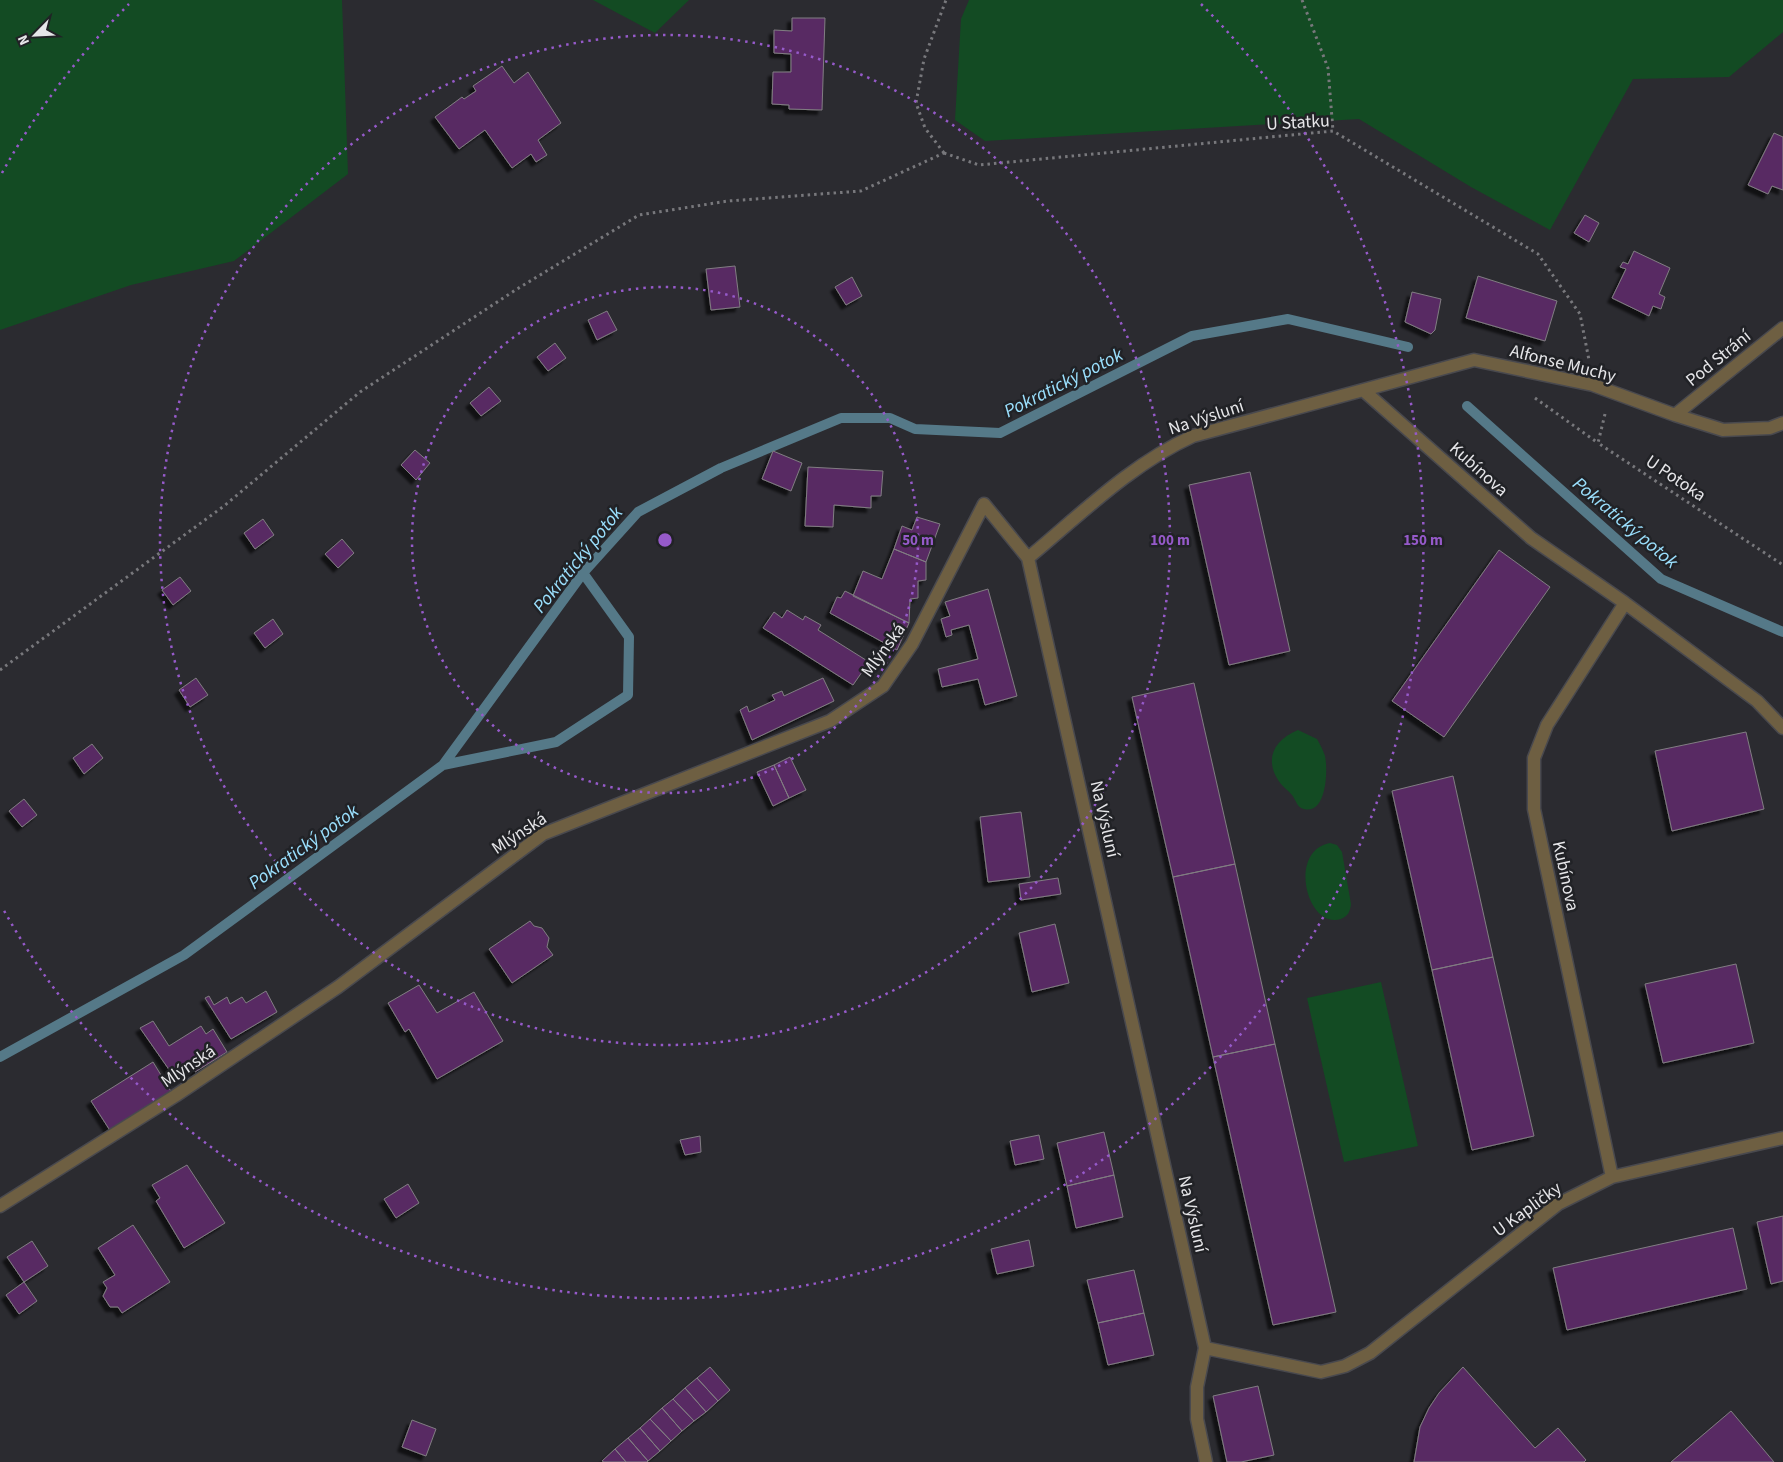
<svg xmlns="http://www.w3.org/2000/svg" width="1783" height="1462" font-family="'Source Sans 3',sans-serif">
	<style>
		.green { fill: #134b23 }
		.lines { fill: none; stroke-linecap: round; stroke-linejoin: round }
		.stream { stroke: #557988; stroke-width: 10 }
		.building { fill: #592c64; stroke: #817d82; filter: url(#shadow) }
		.minor-casing { stroke: #49494e; stroke-width: 15 }
		.path { stroke: #78787c; stroke-width: 3; stroke-dasharray: 2.5 4; stroke-linecap: butt }
		.minor { stroke: #6e5f42; stroke-width: 12 }
		.ring { fill: none; stroke: #965aca; stroke-width: 2.5; stroke-dasharray: 2.5 5 }
		.labels { text-anchor: middle; stroke-width: 5; stroke-linejoin: round; paint-order: stroke }
		.street-label { font-size: 18px; fill: #e6e6e9; stroke: #212226 }
		.water-label { font-size: 19px; font-style: italic; fill: #9be0fe; stroke: #212226 }
		.centre { fill: #965aca; stroke: #212226; stroke-width: 2.5 }
		.ring-label { font-size: 15px; text-anchor: middle; font-weight: bold; fill: #965aca; stroke: #212226; stroke-width: 5; stroke-linejoin: round; paint-order: stroke }
	</style>
	<defs>
		<filter id="shadow"><feDropShadow dx="-4.5" dy="4.5" stdDeviation="1" flood-color="#0009"/></filter>
	</defs>
	<rect width="100%" height="100%" fill="#2b2b30"/>
	<path class="green" d="M0,0H342L348,174L234,261L131,285L0,330Z
		M593,0H689L655,33Z
		M969,0H1783V32L1729,77L1633,79L1550,230L1471,187L1359,119L985,141L955,120L961,19Z
		M1298,730L1317,739C1320,744 1323,750 1325,756C1328,769 1327,815 1304,809C1297,808 1296,800 1292,795C1289,791 1284,788 1281,784C1263,761 1273,740 1298,730Z
		M1330,843L1337,845L1342,852L1351,904C1350,912 1348,916 1341,919C1307,930 1287,851 1330,843Z
		M1381,982L1418,1146L1344,1162L1307,998Z"/>
	<g class="lines">
		<path class="stream" d="M1467,406L1661,579L1783,632
			M443,765L556,742L628,695L629,637L583,573
			M0,1057L184,955L443,765L583,573L638,512L721,468L841,418H890L915,429L1000,433L1192,336L1288,319L1408,347"/>
	</g>
	<path class="building" d="M792,18H825L822,110L789,109V105L772,104L773,72H791V54L774,53V30L792,31Z
		M502,66L514,83L528,72L561,123L538,140L547,155L536,162L531,154L512,168L485,130L459,149L435,117L462,97L464,99L476,91L473,86Z
		M1774,133L1783,137V190L1772,186L1768,194L1748,185Z
		M1585,215L1599,223L1589,242L1574,233Z
		M1634,251L1670,268L1659,294L1665,297L1661,309L1653,306L1649,316L1612,298L1626,269L1620,267L1623,262L1628,264Z
		M735,266L740,307L711,310L706,269Z
		M1478,276L1557,301L1545,341L1466,318Z
		M852,277L862,296L846,305L835,287Z
		M1412,292L1441,299L1435,330L1431,334L1405,322Z
		M607,311L617,330L597,340L588,320Z
		M555,343L566,358L548,371L537,357Z
		M489,387L501,401L481,416L470,403Z
		M415,450L430,463L416,480L401,465Z
		M773,451L802,463L791,491L762,479Z
		M808,467L883,471L881,496H871V508L834,505L833,527L805,526Z
		M1250,472L1290,651L1229,665L1189,485Z
		M917,517L940,524L926,562L894,549L902,526L912,530Z
		M263,519L274,535L255,549L244,533Z
		M342,539L354,553L338,568L325,554Z
		M894,549L926,562V580L918,581V598L910,599L909,623L853,596L863,571L882,579Z
		M1499,550L1550,587L1444,737L1392,701Z
		M180,577L191,591L173,605L162,590Z
		M988,589L1017,696L985,705L978,679L942,687L938,669L978,659L969,625L951,630L952,635L946,637L941,619L950,616L945,602Z
		M845,591L909,623L897,650L830,613L837,597L841,598Z
		M787,610L803,620L805,616L821,625L818,630L869,662L853,685L763,628L774,612L782,618Z
		M273,619L283,634L265,648L254,633Z
		M196,678L208,695L190,707L179,690Z
		M823,678L834,701L752,740L740,710L747,706L749,712L775,700L772,695L782,691L784,696Z
		M1194,683L1235,864L1173,877L1132,697Z
		M1746,732L1764,809L1672,831L1655,751Z
		M92,744L103,758L84,774L73,758Z
		M790,757L806,790L789,798L774,765Z
		M774,765L789,798L773,806L757,772Z
		M1453,776L1493,957L1432,970L1392,791Z
		M24,799L37,815L22,827L9,811Z
		M1021,812L1030,877L988,882L980,817Z
		M1235,864L1275,1044L1213,1057L1173,877Z
		M1058,878L1061,894L1021,900L1019,884Z
		M530,921L534,926L542,928L549,938L547,947L553,955L512,983L489,949Z
		M1055,924L1069,983L1032,992L1019,933Z
		M1493,957L1534,1136L1472,1150L1432,970Z
		M1736,964L1754,1043L1663,1063L1645,984Z
		M419,985L437,1013L474,992L503,1041L437,1079L409,1029L405,1032L388,1003Z
		M266,991L277,1012L231,1039L205,998L209,996L214,1005L227,997L230,1004L242,997L246,1003Z
		M153,1021L169,1046L201,1026L206,1034L213,1029L227,1052L195,1072L194,1069L177,1081L140,1028Z
		M1275,1044L1336,1312L1273,1325L1213,1057Z
		M153,1062L172,1093L111,1132L91,1101Z
		M1104,1132L1114,1175L1067,1186L1057,1143Z
		M1039,1135L1044,1159L1015,1165L1010,1141Z
		M700,1136L701,1152L685,1155L680,1140Z
		M187,1165L225,1223L184,1248L156,1201L160,1198L152,1185Z
		M1114,1175L1123,1217L1076,1228L1067,1186Z
		M408,1184L419,1203L396,1218L384,1199Z
		M1783,1216V1281L1771,1284L1757,1222Z
		M133,1225L170,1282L122,1313L118,1307H110L103,1296L107,1288L103,1282L115,1275L98,1248Z
		M1733,1228L1747,1289L1567,1330L1553,1268Z
		M1029,1240L1034,1266L997,1274L991,1249Z
		M32,1241L48,1266L24,1282L7,1257Z
		M1134,1270L1144,1313L1098,1323L1087,1280Z
		M24,1282L37,1301L19,1314L6,1295Z
		M1144,1313L1154,1355L1108,1365L1098,1323Z
		M710,1367L730,1390L718,1401L697,1378Z
		M1463,1367L1535,1448L1558,1428L1586,1460L1584,1462H1414L1420,1427L1429,1408L1439,1393Z
		M697,1378L718,1401L706,1412L685,1388Z
		M1258,1386L1274,1455L1241,1462H1227L1213,1396Z
		M685,1388L706,1412L694,1421L673,1399Z
		M673,1399L694,1421L682,1431L662,1408Z
		M662,1408L682,1431L671,1441L650,1419Z
		M1731,1411L1774,1462H1671Z
		M650,1419L671,1441L660,1451L640,1428Z
		M412,1420L436,1429L426,1456L402,1447Z
		M640,1428L660,1451L648,1461L628,1438Z
		M628,1438L648,1461L647,1462H626L615,1449Z
		M615,1449L626,1462H604L602,1461Z"/>
	<g class="lines">
		<g class="minor-casing">
			<path id="minor" d="M1363,390L1531,538L1625,603L1757,701L1783,728
				M1675,415L1783,328
				M1028,558C1080,515 1131,464 1193,436L1474,360L1593,385L1675,415L1723,430L1770,428L1783,423
				M1612,1177L1534,809V758L1547,725L1625,603
				M0,1206L175,1096L338,987L543,834L830,721L883,686L912,644L984,504L1028,558L1205,1348L1197,1387V1419L1206,1462
				M1205,1348L1321,1372L1345,1366L1370,1353L1558,1204L1612,1177L1783,1138"/>
		</g>
		<path class="path" d="M1302,0L1328,68L1333,131
			M944,153L979,165L1333,131L1538,254L1580,314L1589,360
			M944,153L925,128L916,103L924,59L946,0
			M1535,398L1598,443
			M1605,414L1598,443L1783,565
			M0,670L224,506L360,392L517,289L639,215L728,201L861,191L944,153"/>
		<use href="#minor" class="minor"/>
	</g>
	<g class="ring">
		<circle cx="665" cy="540" r="253"/>
		<circle cx="665" cy="540" r="505"/>
		<path d="M2 173A758 758 0 0 1 129 4M1201 4A758 758 0 1 1 2 907"/>
	</g>
	<g class="labels">
		<g class="street-label">
			<text transform="translate(1298 122) rotate(-3)" y="6">U Statku</text>
			<text transform="translate(1718 358) rotate(-39)" y="6">Pod Strání</text>
			<text transform="translate(1563 363) rotate(14)" y="6">Alfonse Muchy</text>
			<text transform="translate(1206 417) rotate(-18)" y="6">Na Výsluní</text>
			<text transform="translate(1479 469) rotate(42)" y="6">Kubínova</text>
			<text transform="translate(1676 478) rotate(34)" y="6">U Potoka</text>
			<text transform="translate(883 650) rotate(-54)" y="6">Mlýnská</text>
			<text transform="translate(1105 819) rotate(77)" y="6">Na Výsluní</text>
			<text transform="translate(519 833) rotate(-33)" y="6">Mlýnská</text>
			<text transform="translate(1566 876) rotate(78)" y="6">Kubínova</text>
			<text transform="translate(188 1066) rotate(-34)" y="6">Mlýnská</text>
			<text transform="translate(1527 1209) rotate(-36)" y="6">U Kapličky</text>
			<text transform="translate(1193 1214) rotate(77)" y="6">Na Výsluní</text>
		</g>
		<g class="water-label">
			<text transform="translate(1063 382) rotate(-27)" y="7">Pokratický potok</text>
			<text transform="translate(1626 522) rotate(40)" y="7">Pokratický potok</text>
			<text transform="translate(577 559) rotate(-51)" y="7">Pokratický potok</text>
			<text transform="translate(303 846) rotate(-36)" y="7">Pokratický potok</text>
		</g>
	</g>
	<circle cx="665" cy="540" r="8" class="centre"/>
	<g class="ring-label">
		<text x="918" y="545">50 m</text>
		<text x="1170" y="545">100 m</text>
		<text x="1423" y="545">150 m</text>
	</g>
	<g transform="translate(35 35) rotate(246)" stroke="#212226" stroke-width="4" paint-order="stroke">
	<path d="M0-4L9 19L0 12L-9 19Z" fill="#e6e6e9"/>
	<text y="-8" font-size="14" font-weight="bold" text-anchor="middle" fill="#e6e6e9">N</text>
	</g>
</svg>
